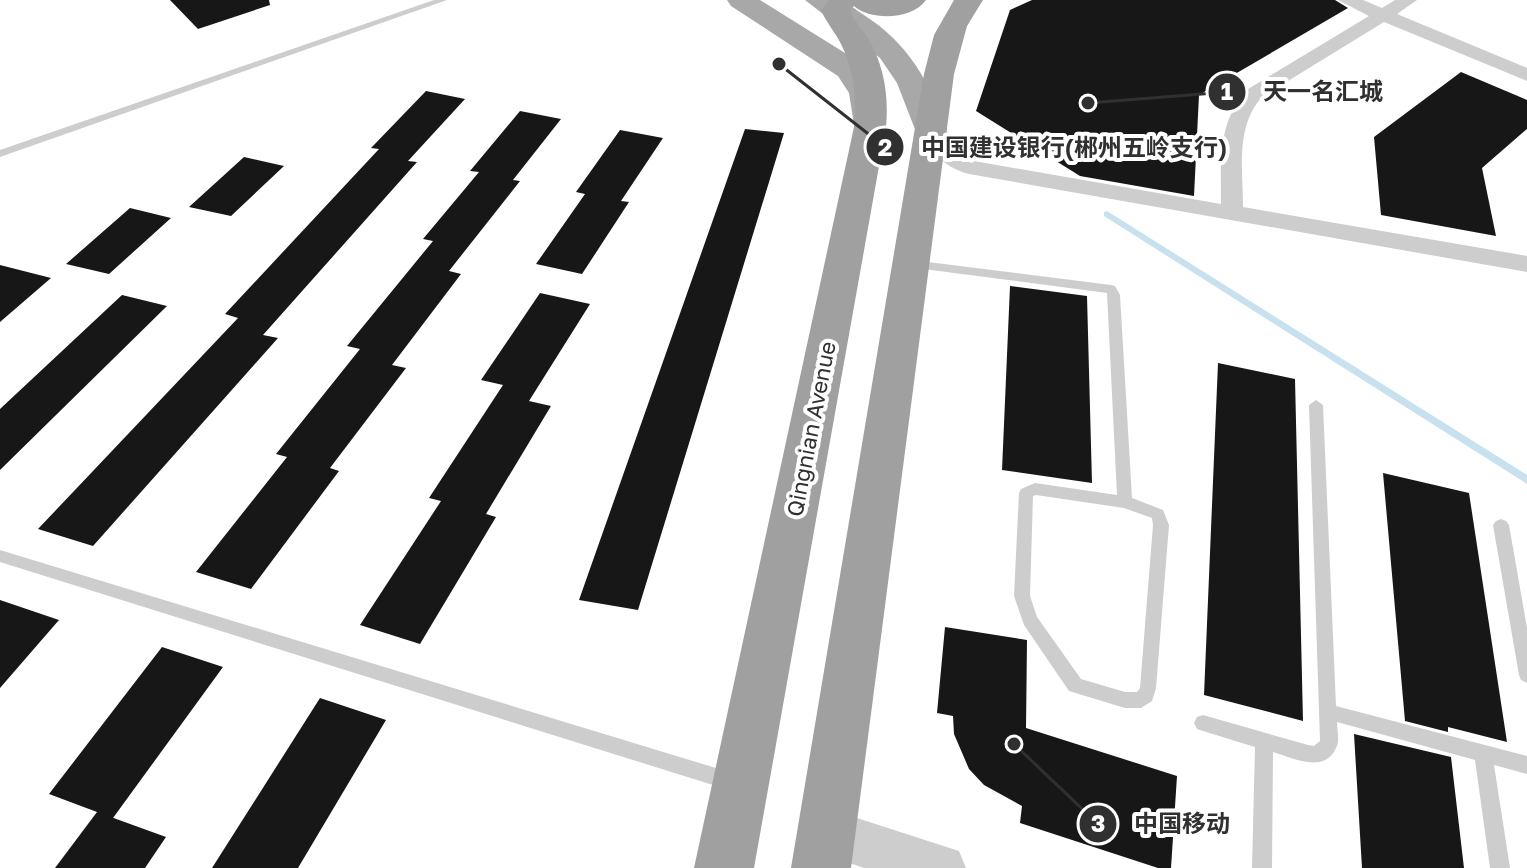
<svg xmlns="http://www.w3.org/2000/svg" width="1527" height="868" font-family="'Golos Text','Noto Sans SC',sans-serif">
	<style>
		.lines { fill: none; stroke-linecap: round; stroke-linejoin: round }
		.stream { fill: #c8e1ee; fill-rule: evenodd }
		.building { fill: #171717 }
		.service { fill: #cdcdcd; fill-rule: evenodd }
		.minor { fill: #cdcdcd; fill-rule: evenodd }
		.tertiary { fill: #cdcdcd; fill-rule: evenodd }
		.primary { fill: #a8a8a8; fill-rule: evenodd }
		.trunk { fill: #a0a0a0; fill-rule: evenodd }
		.labels { text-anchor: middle; stroke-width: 8; stroke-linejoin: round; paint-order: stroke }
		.street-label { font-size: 22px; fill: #303030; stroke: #fff }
		.leader { fill: none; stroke: #303030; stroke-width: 3 }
		.callout-dot { fill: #303030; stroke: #fff; stroke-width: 3 }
		.mark-label { font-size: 24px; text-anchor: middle; font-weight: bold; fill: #fff }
		.callout-label { font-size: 24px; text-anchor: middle; font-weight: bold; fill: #303030; stroke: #fff; stroke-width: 8; stroke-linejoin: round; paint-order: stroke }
	</style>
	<rect width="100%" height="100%" fill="#fff"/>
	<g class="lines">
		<path class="stream" d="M1107,211L1527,475V484L1104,216V212Z"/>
	</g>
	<path class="building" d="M170,0H269L270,5L198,29Z
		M1032,0H1335L1348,8L1199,95L1194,196L1080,176L976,111L1010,10Z
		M1461,72L1527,100V129L1482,168L1496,236L1381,215L1374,137Z
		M426,91L465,99L408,161L417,162L263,335L278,338L93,546L38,529L238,318L225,314L379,149L371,148Z
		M520,111L561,119L513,180L520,181L449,271L461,274L392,365L406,368L330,468L339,471L251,589L196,572L287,457L276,454L360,349L347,346L433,241L423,239L479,172L470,171Z
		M745,129L784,133L638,610L579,600Z
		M620,130L663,138L621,201L629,202L582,274L536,264L585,194L576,192Z
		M244,157L284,166L231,216L189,207Z
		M130,208L171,218L109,274L66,264Z
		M0,265L51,278L0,322Z
		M1010,286L1087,296L1092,483L1002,470Z
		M540,293L590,304L529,401L551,406L486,514L496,517L420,644L360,625L441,501L429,498L503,385L481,380Z
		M122,295L167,306L0,470V409Z
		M1218,363L1295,379L1303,721L1204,695Z
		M1383,473L1469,493L1507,742L1448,727V732L1405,721Z
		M0,600L59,620L0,688Z
		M945,627L1027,640L1026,728L1177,776L1171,868H1158L1020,823L1022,806L984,785L969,769L954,734L953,716L937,713Z
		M162,647L223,667L113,818L49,794Z
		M320,698L386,720L298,868H212Z
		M1354,734L1451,757L1464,868H1362Z
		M97,812L166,837L145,868H55Z"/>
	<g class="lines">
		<path class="service" d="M434,0H447L0,157V150Z
			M912,260L1111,285L1115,286L1120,295L1132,498L1163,510L1169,525L1156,688L1152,701L1141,708H1125L1069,691L1024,625L1014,596L1019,493L1021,489L1035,483L1117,495L1107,293L908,267L906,264L908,261ZM1036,495L1124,508L1152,518L1153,525L1140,688L1137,692H1125L1081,679L1037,617L1030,596L1033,496Z
			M1316,400L1323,405L1336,706L1527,756V774L1494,765L1510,868H1490L1475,760L1337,722C1337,730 1340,741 1336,748C1325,774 1292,758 1273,752L1272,868H1252L1255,747L1203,731L1197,729L1194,723L1197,717L1203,715L1308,745L1314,746L1320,741L1309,405Z
			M1501,519L1506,521L1509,525L1527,628V683L1521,680L1519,675L1493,525L1496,521Z
			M0,550L729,772L735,775L738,781L735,787L729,790L0,562Z"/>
		<path class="minor" d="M1338,0H1363L1382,8L1395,0H1417L1397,14L1527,68V81L1384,22L1262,97C1235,127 1243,170 1243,207L1527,256V272L969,174C940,166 927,148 924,120L934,114L944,120L952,147L974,161L1221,204C1221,161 1217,122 1248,89L1369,16Z"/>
		<path class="tertiary" d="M826,808L959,851L966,868H864L809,849L802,832L809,815Z"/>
		<path class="primary" d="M727,0H760L861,63L881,93L886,125L882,132L870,135L858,132L854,125L849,93L838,76L731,6Z
			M805,0C815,0 826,0 836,0C846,1 856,10 864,15C908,43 930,82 946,130L942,137L930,140L918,137L897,83L880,58Z"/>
		<path class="trunk" d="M829,0H926C912,20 871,21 854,6L850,11C854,21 862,29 868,38C884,65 889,96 886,127L754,868H694L854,127C857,98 854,70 841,44C835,32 826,22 821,10Z
			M954,0H983L967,26L954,74L851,868H791L924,74L934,35Z"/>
	</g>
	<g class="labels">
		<g class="street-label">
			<text transform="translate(811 429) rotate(-79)" y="8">Qingnian Avenue</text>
		</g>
	</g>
	<path class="leader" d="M1088 103L1227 92M779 64L885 147M1014 744L1098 824"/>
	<g class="callout-dot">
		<circle cx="1088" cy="103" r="8"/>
		<circle cx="779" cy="64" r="8"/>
		<circle cx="1014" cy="744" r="8"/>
		<circle cx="1227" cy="92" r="20"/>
		<circle cx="885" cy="147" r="20"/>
		<circle cx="1098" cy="824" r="20"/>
	</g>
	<g class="mark-label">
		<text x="1227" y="100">1</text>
		<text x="885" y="156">2</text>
		<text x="1098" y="832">3</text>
	</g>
	<g class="callout-label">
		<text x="1323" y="100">天一名汇城</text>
		<text x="1074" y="156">中国建设银行(郴州五岭支行)</text>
		<text x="1182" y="832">中国移动</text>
	</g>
</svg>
